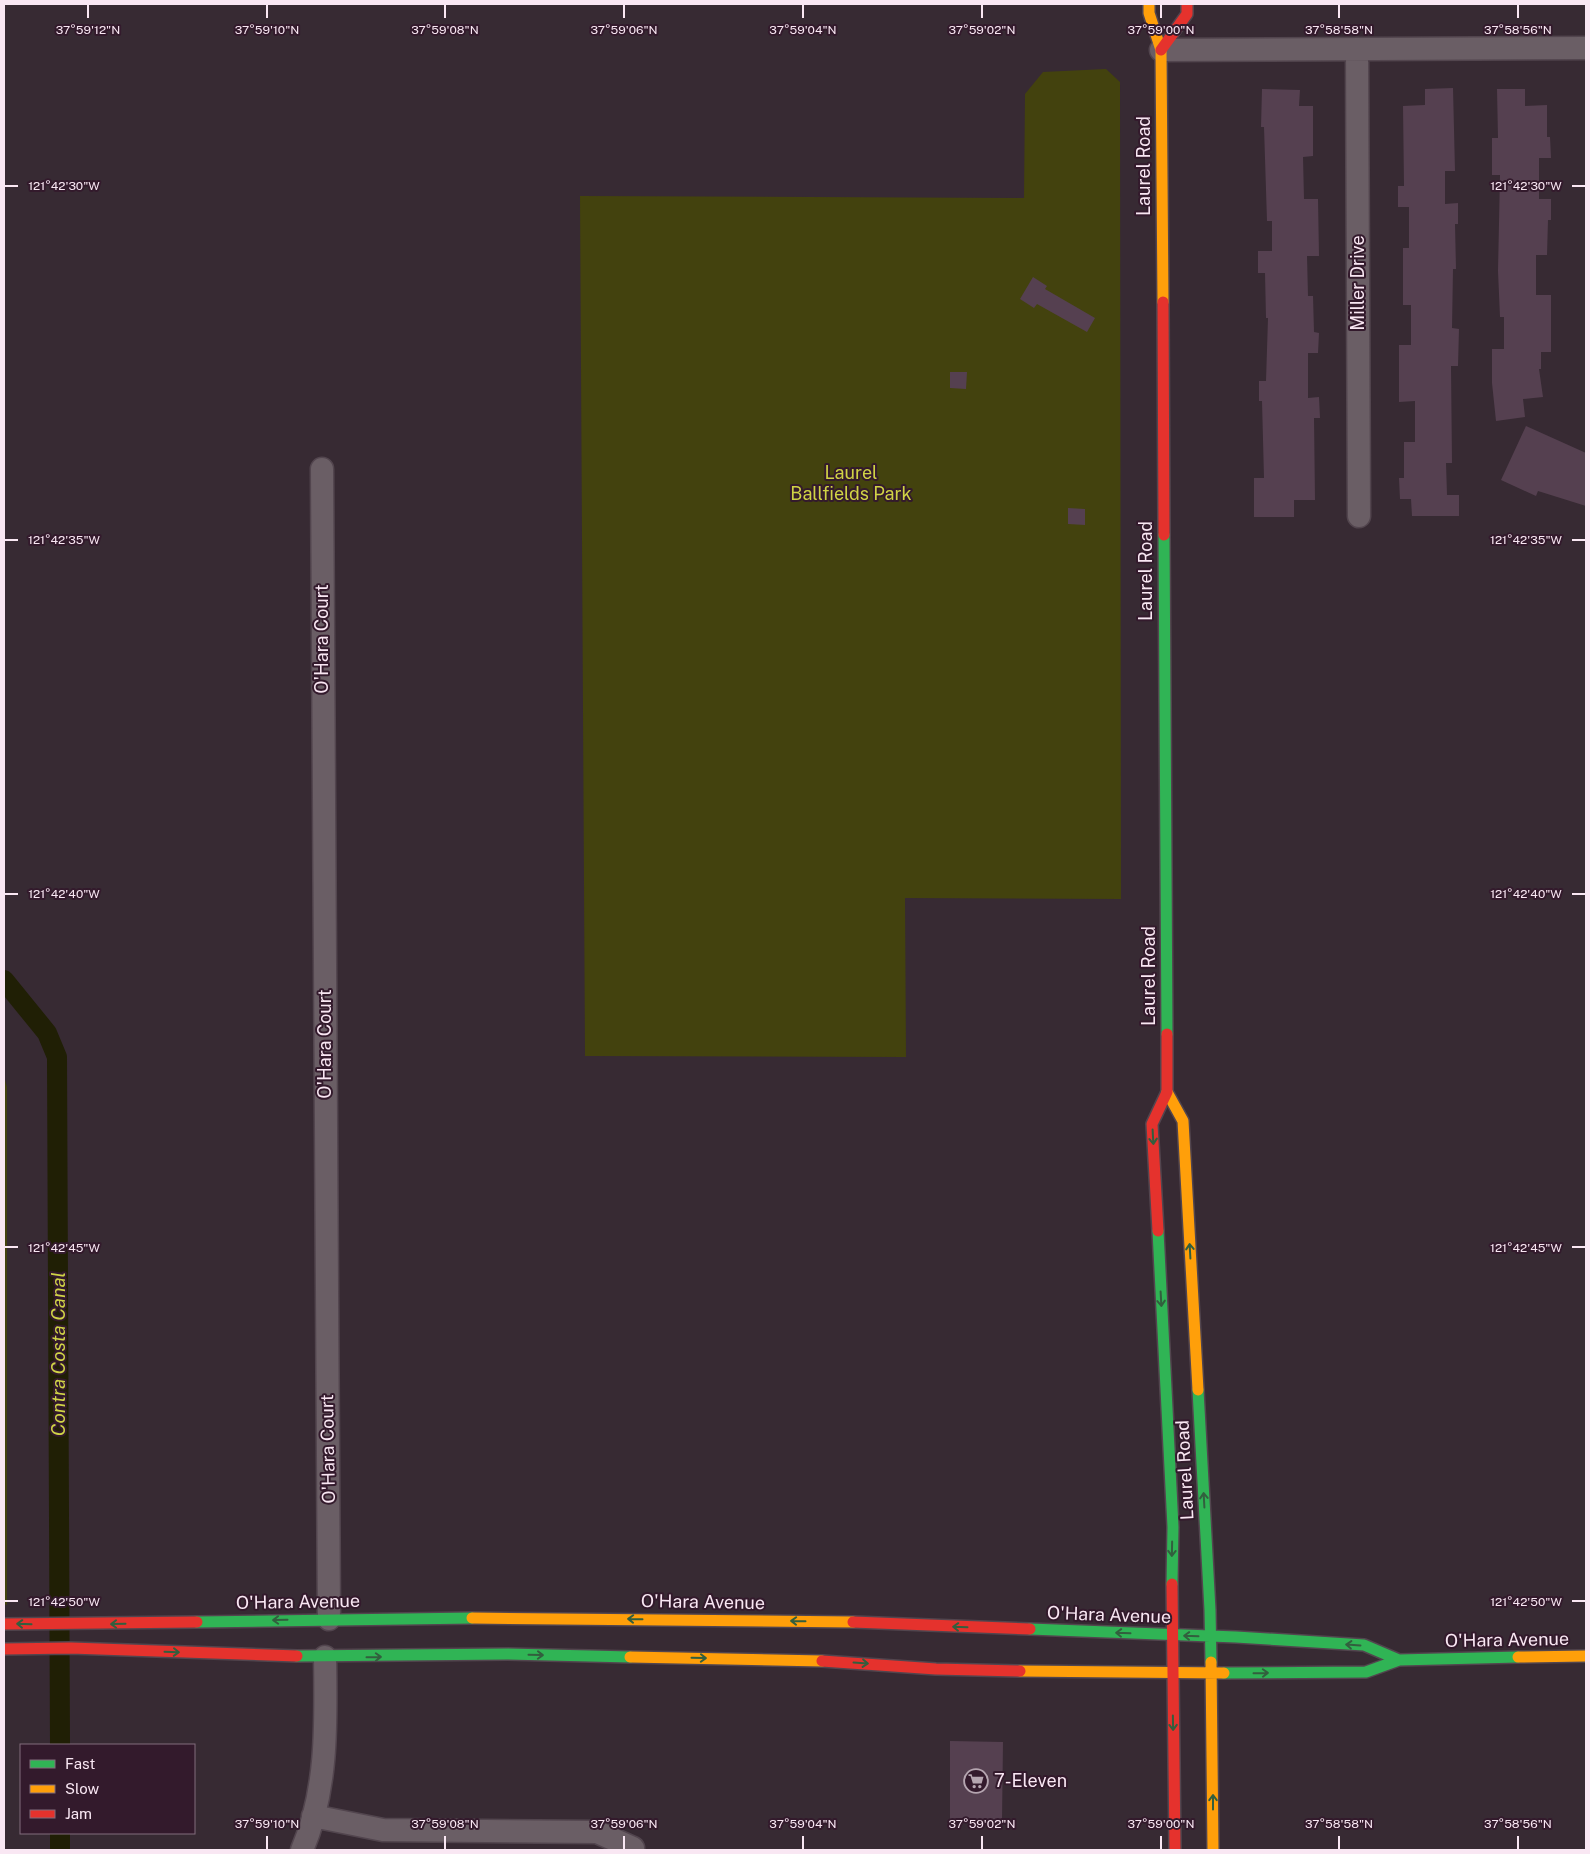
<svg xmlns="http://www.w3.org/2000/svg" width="1590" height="1854" font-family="'Public Sans',sans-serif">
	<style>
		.green { fill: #43420e }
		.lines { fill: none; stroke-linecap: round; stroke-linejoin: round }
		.canal { stroke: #201f05; stroke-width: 20 }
		.building { fill: #554050 }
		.street-casing { stroke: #52454e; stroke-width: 25 }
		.fast-casing { stroke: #52454e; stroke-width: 14 }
		.slow-casing { stroke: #52454e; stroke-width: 14 }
		.jam-casing { stroke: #52454e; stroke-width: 14 }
		.street { stroke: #6a5e65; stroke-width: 22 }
		.fast { stroke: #30b455; stroke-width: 11 }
		.slow { stroke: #ff9f0a; stroke-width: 11 }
		.jam { stroke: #e5322d; stroke-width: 11 }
		.oneway { stroke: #325f3e }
		.ticks { fill: none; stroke: #f9e7f3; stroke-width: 2 }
		.labels { text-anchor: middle; stroke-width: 4; stroke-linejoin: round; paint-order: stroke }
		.street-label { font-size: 18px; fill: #f9e7f3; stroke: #331a2c }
		.park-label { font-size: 18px; fill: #d0d345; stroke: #331a2c }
		.poi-label { font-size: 18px; fill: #f9e7f3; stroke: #331a2c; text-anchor: start }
		.water-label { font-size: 19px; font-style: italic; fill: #d0d446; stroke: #331a2c }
		.ticks-label { font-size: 12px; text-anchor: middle; fill: #f9e7f3; stroke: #331a2c; stroke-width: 4; stroke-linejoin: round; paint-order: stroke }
	</style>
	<rect width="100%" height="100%" fill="#372a33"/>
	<path class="green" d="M1106,69L1120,82L1121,899L905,898L906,1057L585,1056L580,196L1024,198L1025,94L1043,72Z
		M4,1076L7,1087V1605L4,1604Z"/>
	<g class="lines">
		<path class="canal" d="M4,980L47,1033L57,1057L60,1745
			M60,1833V1850"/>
	</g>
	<path class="building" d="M1453,88L1455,171H1445V204L1458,203V224H1455L1456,269H1453L1452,328L1459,329L1458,366H1451L1452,463H1446L1447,495H1459V516H1412L1411,499H1400L1399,478H1404V442H1415V401L1399,402V345H1411V305H1403V248H1409V207H1398V186H1404L1403,106L1425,105V89Z
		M1262,89L1300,90L1299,106H1313V156L1303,157L1304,199H1318L1319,256H1307L1308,296H1313L1314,332L1319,333L1318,353H1308V398L1319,397L1320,418H1314L1315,500H1294V517H1254V478H1264L1262,401H1259V381H1266L1268,318H1266L1265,273H1258V251H1272V221H1267L1264,127H1261Z
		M1497,89H1525V106L1547,105V137H1550L1551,158H1539V199H1551V220H1548L1547,255H1536V295H1551V352H1541V369H1539L1543,397L1523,399L1525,417L1496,421L1492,383V349H1504V317H1500L1498,271L1500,175H1492V138H1498Z
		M1033,277L1047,286L1045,289L1095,318L1087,332L1037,304L1034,308L1020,299Z
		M950,372H967L966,389L950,388Z
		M1526,426L1586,453V506L1538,491L1536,496L1501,480Z
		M1068,508L1085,509V525L1068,524Z
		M950,1741L1003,1742L1002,1821L950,1820Z"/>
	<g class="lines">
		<g class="street-casing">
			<path id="street" d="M1357,49L1359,516
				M1161,50L1586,48
				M322,469L329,1619
				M313,1816L383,1830L597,1832L633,1848
				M302,1850C328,1790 326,1721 325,1657"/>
		</g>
		<g class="fast-casing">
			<path id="fast" d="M1164,535L1167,1034
				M1158,1231L1173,1527L1172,1584
				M1198,1390L1210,1610L1211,1662
				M197,1622L472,1618
				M1030,1629L1236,1637L1364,1645L1399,1660
				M297,1656L508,1654L630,1657
				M1224,1673L1366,1672L1399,1660L1518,1657"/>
		</g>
		<g class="slow-casing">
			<path id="slow" d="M1149,4V13L1161,50L1163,302
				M1167,1092L1183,1121L1198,1390
				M472,1618L853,1622
				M630,1657L822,1661
				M1518,1657L1586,1656
				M1211,1662L1213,1850
				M1020,1671L1224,1673"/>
		</g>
		<g class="jam-casing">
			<path id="jam" d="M1161,50L1187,14V4
				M1163,302L1164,535
				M1158,1231L1152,1124L1167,1092V1034
				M1172,1584L1175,1850
				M853,1622L1030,1629
				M4,1624L197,1622
				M4,1649L71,1648L297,1656
				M822,1661L936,1669L1020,1671"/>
		</g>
		<use href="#street" class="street"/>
		<use href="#fast" class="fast"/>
		<use href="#slow" class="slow"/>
		<use href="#jam" class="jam"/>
	</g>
	<defs><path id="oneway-shaft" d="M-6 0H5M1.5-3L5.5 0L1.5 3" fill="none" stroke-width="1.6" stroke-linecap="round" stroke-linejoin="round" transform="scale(1.25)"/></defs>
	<g class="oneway">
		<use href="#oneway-shaft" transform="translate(1153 1137) rotate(87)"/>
		<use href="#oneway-shaft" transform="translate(1190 1251) rotate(-93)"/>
		<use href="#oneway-shaft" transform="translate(1161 1299) rotate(87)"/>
		<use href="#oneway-shaft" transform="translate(1204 1500) rotate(-93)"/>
		<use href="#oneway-shaft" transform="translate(1172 1549) rotate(91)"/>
		<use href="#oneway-shaft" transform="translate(635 1619) rotate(-179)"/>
		<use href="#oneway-shaft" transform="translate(280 1620) rotate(179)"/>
		<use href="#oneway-shaft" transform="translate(798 1621) rotate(-179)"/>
		<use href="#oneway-shaft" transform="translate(24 1624) rotate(-178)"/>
		<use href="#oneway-shaft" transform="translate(118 1624) rotate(179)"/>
		<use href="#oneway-shaft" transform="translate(960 1627) rotate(-178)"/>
		<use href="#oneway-shaft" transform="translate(1123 1633) rotate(-178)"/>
		<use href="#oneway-shaft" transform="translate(1191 1636) rotate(-178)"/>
		<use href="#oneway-shaft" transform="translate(1353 1645) rotate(-176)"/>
		<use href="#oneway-shaft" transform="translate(172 1652) rotate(2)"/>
		<use href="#oneway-shaft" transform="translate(536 1655) rotate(1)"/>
		<use href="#oneway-shaft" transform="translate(374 1657) rotate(-1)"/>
		<use href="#oneway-shaft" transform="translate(699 1658) rotate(1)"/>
		<use href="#oneway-shaft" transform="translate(861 1663) rotate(4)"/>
		<use href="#oneway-shaft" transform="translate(1261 1673) rotate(-1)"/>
		<use href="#oneway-shaft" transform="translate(1173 1723) rotate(89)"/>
		<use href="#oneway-shaft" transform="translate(1213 1802) rotate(-90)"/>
	</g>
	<path class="ticks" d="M88,5V18M267,5V18M445,5V18M624,5V18M803,5V18M982,5V18M1161,5V18M1339,5V18M1518,5V18M5,186H18M1572,186H1585M5,540H18M1572,540H1585M5,894H18M1572,894H1585M5,1247H18M1572,1247H1585M5,1601H18M1572,1601H1585M267,1836V1849M445,1836V1849M624,1836V1849M803,1836V1849M982,1836V1849M1161,1836V1849M1339,1836V1849M1518,1836V1849"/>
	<defs>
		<g id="supermarket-ring" transform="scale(1.25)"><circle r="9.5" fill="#331a2c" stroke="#b5a5b0" stroke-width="1.5"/><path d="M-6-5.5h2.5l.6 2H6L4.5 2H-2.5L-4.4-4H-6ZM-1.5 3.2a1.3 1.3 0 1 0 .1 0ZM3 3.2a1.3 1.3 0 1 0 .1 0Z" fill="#b5a5b0"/></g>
	</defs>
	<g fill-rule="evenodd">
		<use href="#supermarket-ring" x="976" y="1781"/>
	</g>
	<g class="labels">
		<g class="street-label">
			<text transform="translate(1144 166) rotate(-90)" y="6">Laurel Road</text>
			<text transform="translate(1358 283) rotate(-90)" y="6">Miller Drive</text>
			<text transform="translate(1146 571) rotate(-90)" y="6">Laurel Road</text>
			<text transform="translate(322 639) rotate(-90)" y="6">O'Hara Court</text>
			<text transform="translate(1149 976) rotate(-90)" y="6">Laurel Road</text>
			<text transform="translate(325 1044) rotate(-90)" y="6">O'Hara Court</text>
			<text transform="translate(328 1449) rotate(-91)" y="6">O'Hara Court</text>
			<text transform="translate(1185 1470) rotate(-93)" y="6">Laurel Road</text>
			<text transform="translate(298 1602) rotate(-1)" y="6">O'Hara Avenue</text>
			<text transform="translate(703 1602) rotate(1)" y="6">O'Hara Avenue</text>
			<text transform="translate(1109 1615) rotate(2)" y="6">O'Hara Avenue</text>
			<text transform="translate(1507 1640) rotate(-1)" y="6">O'Hara Avenue</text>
		</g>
		<g class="park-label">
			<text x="851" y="479">Laurel<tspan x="851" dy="21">Ballfields Park</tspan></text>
		</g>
		<g class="poi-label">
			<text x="994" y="1787">7-Eleven</text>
		</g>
		<g class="water-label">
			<text transform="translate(58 1354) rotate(-90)" y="7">Contra Costa Canal</text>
		</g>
	</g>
	<g class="ticks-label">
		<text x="88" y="34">37°59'12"N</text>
		<text x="267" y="34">37°59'10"N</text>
		<text x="445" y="34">37°59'08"N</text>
		<text x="624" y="34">37°59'06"N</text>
		<text x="803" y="34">37°59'04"N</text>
		<text x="982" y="34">37°59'02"N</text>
		<text x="1161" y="34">37°59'00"N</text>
		<text x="1339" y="34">37°58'58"N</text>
		<text x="1518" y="34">37°58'56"N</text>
		<text x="1526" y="190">121°42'30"W</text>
		<text x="64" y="190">121°42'30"W</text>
		<text x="1526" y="544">121°42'35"W</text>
		<text x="64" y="544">121°42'35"W</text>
		<text x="1526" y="898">121°42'40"W</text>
		<text x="64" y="898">121°42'40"W</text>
		<text x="1526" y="1252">121°42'45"W</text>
		<text x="64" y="1252">121°42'45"W</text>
		<text x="1526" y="1606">121°42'50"W</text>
		<text x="64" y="1606">121°42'50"W</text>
		<text x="267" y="1828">37°59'10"N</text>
		<text x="445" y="1828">37°59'08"N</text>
		<text x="624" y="1828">37°59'06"N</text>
		<text x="803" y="1828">37°59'04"N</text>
		<text x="982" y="1828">37°59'02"N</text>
		<text x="1161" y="1828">37°59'00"N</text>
		<text x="1339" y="1828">37°58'58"N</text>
		<text x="1518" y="1828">37°58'56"N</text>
	</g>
	<rect width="1590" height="1854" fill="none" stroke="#f9e7f3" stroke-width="10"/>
	<rect x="20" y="1744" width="175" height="90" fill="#331a2c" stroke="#826c7c"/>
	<rect x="30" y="1760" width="25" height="8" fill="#30b455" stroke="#826c7c"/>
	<text x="65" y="1769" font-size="15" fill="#f9e7f3">Fast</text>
	<rect x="30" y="1785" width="25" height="8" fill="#ff9f0a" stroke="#826c7c"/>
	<text x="65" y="1794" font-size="15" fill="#f9e7f3">Slow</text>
	<rect x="30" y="1810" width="25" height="8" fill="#e5322d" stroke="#826c7c"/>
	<text x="65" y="1819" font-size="15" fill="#f9e7f3">Jam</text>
</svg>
